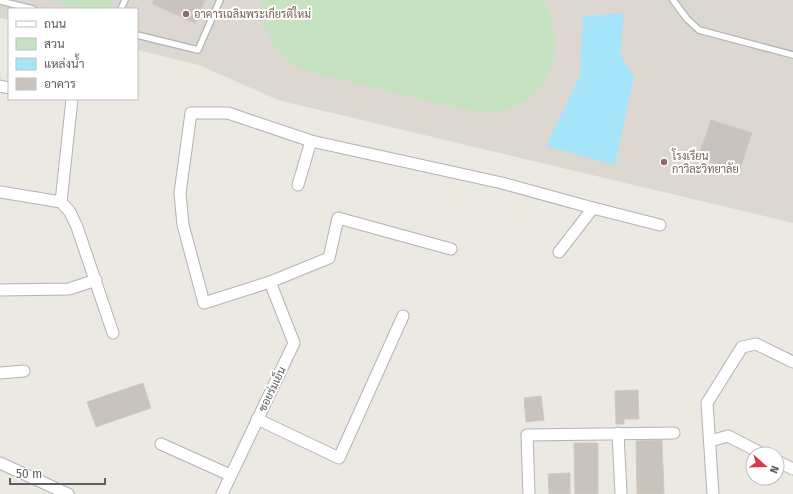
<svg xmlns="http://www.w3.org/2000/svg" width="793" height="494" font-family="'Fira Sans',Sarabun,sans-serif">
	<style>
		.education { fill: #dcd8d1 }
		.green { fill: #c7e2c0 }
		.water { fill: #a6e5f9 }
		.building { fill: #c8c3bf; stroke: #d1c9c1 }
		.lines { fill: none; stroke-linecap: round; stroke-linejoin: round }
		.lane-casing { stroke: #b0b4b7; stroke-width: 8 }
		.street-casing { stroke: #b0b4b7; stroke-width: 13 }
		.lane { stroke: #fff; stroke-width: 5.5 }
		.street { stroke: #fff; stroke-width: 11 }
		.education-dot { fill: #8d6e63; stroke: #fff; stroke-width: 1.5 }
		.labels { text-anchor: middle; stroke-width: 4; stroke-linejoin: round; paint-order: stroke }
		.education-label { font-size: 11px; fill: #785e54; stroke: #fff; text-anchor: start }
		.street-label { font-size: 11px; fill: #5b5f62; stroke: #fff }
	</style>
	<rect width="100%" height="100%" fill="#ece8e2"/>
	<path class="education" d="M0,0H793V223L278,100L199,65L137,50V9H9V20L0,18Z"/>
	<path class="green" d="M49,0H113L109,9H83Z
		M262,0H544L552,17L555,44L554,57L550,72L540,87L525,101L503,111L482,113L312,73L291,64L275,48L265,26L261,5Z"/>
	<path class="water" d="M624,13L620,55L634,76L615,165L546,146L580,76L583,16Z"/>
	<path class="building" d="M154,0H205L195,23L152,4Z
		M711,120L752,133L739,172L698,157Z
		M143,383L151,408L96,427L87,402Z
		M638,390L639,419H624V424H616L615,391Z
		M541,396L544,420L526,422L524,398Z
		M662,440L664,494H637L636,441Z
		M574,443H598V494H575Z
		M570,473V494H549L548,474Z"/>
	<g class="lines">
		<g class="lane-casing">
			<path id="lane" d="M673,0L687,19L699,30L793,55
				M0,1L33,9
				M121,9L125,0
				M137,35L198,50L220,0"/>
		</g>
		<g class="street-casing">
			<path id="street" d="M0,86L9,88
				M72,99L61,202L70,212L77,227L113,333
				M298,185L311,141
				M0,192L61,202
				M451,249L338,218L329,258L270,282L204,303L183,225L180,193L191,113H228L311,141L502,183L593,208L660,225
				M559,252L593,208
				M0,290L69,289L96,280
				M0,373L24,371
				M257,419L339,458L403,316
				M618,433L621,494
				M710,441L728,436L763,454
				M161,444L230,475
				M777,461L793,469
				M0,463L68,494
				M222,494L294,343L270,282
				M529,494L527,435L674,433
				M713,494L707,403L742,347L756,344L793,362"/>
		</g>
		<use href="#lane" class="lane"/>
		<use href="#street" class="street"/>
	</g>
	<g class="education-dot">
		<circle cx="186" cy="14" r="4"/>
		<circle cx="664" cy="162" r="4"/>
	</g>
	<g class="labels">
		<g class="education-label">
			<text x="194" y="18">อาคารเฉลิมพระเกียรติใหม่</text>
			<text x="672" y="160">โรงเรียน<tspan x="672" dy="13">กาวิละวิทยาลัย</tspan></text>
		</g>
		<g class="street-label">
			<text transform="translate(272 389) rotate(-64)" y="4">ซอยร่มเย็น</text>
		</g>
	</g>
	<rect x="8" y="8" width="130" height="92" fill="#ffffff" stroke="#bdbfc0"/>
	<rect x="16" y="21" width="20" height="6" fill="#ffffff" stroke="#bdbfc0"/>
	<text x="44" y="28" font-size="12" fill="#5b5f62">ถนน</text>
	<rect x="16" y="38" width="20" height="12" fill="#c7e2c0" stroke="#bdbfc0"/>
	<text x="44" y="48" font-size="12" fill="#5b5f62">สวน</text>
	<rect x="16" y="58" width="20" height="12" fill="#a6e5f9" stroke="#bdbfc0"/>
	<text x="44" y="68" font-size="12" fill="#5b5f62">แหล่งน้ำ</text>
	<rect x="16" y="78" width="20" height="12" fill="#c8c3bf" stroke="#bdbfc0"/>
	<text x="44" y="88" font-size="12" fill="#5b5f62">อาคาร</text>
	<g transform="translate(765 466) rotate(110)"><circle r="19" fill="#ffffff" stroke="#bdbfc0"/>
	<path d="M0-3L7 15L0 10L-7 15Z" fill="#dc384b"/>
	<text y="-6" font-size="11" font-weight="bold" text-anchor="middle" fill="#5b5f62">N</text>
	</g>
	<path d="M10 478v6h95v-6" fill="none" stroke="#5b5f62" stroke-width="2"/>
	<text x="16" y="478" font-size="12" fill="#5b5f62" stroke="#ffffff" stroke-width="3" paint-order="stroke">50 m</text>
</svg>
